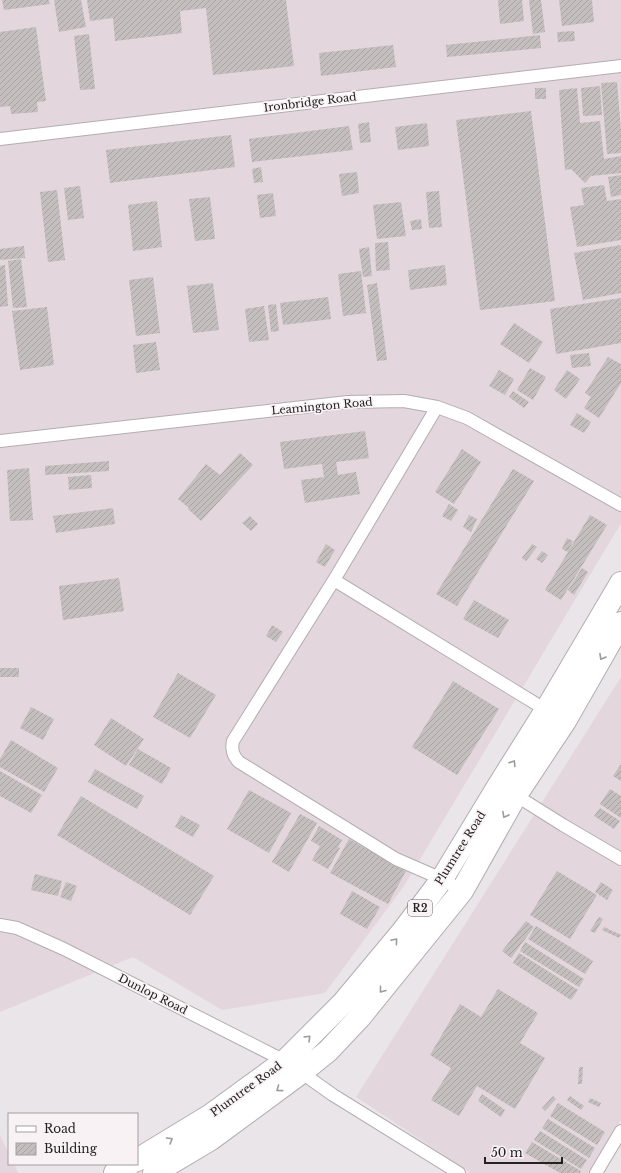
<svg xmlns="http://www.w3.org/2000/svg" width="621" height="1173" font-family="'Libre Baskerville',serif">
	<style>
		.built { fill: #e3d6dc }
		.building { fill: url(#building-hatch) }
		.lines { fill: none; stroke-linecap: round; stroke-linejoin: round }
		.street-casing { stroke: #b3adb0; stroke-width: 14 }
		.highway-casing { stroke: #b3adb0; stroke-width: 24 }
		.street { stroke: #fff; stroke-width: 12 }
		.highway { stroke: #fff; stroke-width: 22 }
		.oneway { stroke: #9c9b9c }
		.labels { text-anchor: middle; stroke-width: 3.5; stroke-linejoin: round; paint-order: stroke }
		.shield { fill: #f8f2f5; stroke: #636061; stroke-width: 1 }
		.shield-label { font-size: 10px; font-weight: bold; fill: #232122 }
		.street-label { font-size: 11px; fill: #232122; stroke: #f8f2f5 }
	</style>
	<defs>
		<pattern id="building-hatch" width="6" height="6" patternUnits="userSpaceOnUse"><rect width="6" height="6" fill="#c4bebe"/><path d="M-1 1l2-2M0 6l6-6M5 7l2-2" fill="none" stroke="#a8a3a3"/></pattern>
	</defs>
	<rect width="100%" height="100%" fill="#eae5e8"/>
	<path class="built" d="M0,0H621V523L404,886L325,993L222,1010L133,957L0,1012Z
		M621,677V1120L590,1173H471L356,1097Z
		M0,1135L9,1154V1164H14L18,1173H0Z"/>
	<path class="building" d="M2,0H49L50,4L4,10Z
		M54,0H81L86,27L59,32Z
		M87,0H286L294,66L213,75L206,8L180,11L182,33L115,41L113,18L90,21Z
		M498,0H522L524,21L500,24Z
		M529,0H541L545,32L533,34Z
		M559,0H592L594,22L562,26Z
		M36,27L46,101L37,102L38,112L11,114L10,106L0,107V32Z
		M574,31L575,41L558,42L557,32Z
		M89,34L95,89L80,90L74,36Z
		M540,35L541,48L447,57L446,45Z
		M393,45L396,67L321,76L319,53Z
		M617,82L621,131V153L607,154L601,83Z
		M600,86L602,115L583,116L581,88Z
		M535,88H546V99H535Z
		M577,88L580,123L600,121L604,159L621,156V173L591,176L585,183L571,169L565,170L559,90Z
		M531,111L555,301L480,310L456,120Z
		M369,122L371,142L360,143L358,124Z
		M427,123L429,146L398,150L395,127Z
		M349,126L353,150L252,162L249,139Z
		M231,135L235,167L110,183L106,150Z
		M261,167L263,182L254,183L252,169Z
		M357,172L359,193L342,196L339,174Z
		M621,175V195L611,197L608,177Z
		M604,185L607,201L621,199V240L577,247L570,207L584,205L581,188Z
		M80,186L84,218L68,220L64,188Z
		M57,190L65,260L48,262L40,192Z
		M439,191L442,227L429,228L426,192Z
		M273,193L276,216L260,218L257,195Z
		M210,197L215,239L195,241L189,199Z
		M157,201L162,247L133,251L128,205Z
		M401,202L406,236L377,239L373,205Z
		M421,219L422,229L412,230L410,221Z
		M388,242L390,270L376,271L375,243Z
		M621,245V293L583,300L574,253Z
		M24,246L25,258L0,260V249Z
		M369,247L372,276L363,277L359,249Z
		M21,259L27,307L13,308L8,261Z
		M5,265L8,306L0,307V266Z
		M445,265L447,285L410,290L408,270Z
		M361,271L366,313L343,316L338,274Z
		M153,277L160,333L136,336L129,280Z
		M213,283L219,330L193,333L187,286Z
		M377,283L387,360L377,361L367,285Z
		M328,297L331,319L283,325L280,303Z
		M621,298V343L556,354L550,309Z
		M276,304L279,331L271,332L268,305Z
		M264,306L269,340L249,342L245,309Z
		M47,307L54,365L20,370L12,311Z
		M514,323L543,342L529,363L500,344Z
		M156,342L160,370L136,373L133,345Z
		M589,353L591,366L572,368L570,355Z
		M608,357L621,364V383L599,418L584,408L591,397L585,393Z
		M530,368L546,377L533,400L517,390Z
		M499,370L514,379L505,395L489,386Z
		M567,370L580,379L566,399L554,390Z
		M513,391L529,402L524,408L509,397Z
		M577,413L591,422L584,433L570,425Z
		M365,431L369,458L336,462L338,475L356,472L360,494L305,503L301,480L324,477L322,464L284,469L280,442Z
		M462,449L481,462L454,504L435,492Z
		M240,453L253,465L201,521L188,509L189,508L178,499L206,464L220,475Z
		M109,461V471L45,475V466Z
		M29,468L33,520L10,521L7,470Z
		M513,469L534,481L457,606L436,594Z
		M91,475L92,488L69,490L68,477Z
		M449,504L458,510L451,521L442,516Z
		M113,508L115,524L56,533L53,516Z
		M469,515L477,519L471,532L463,527Z
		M590,515L607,525L561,600L545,590L568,552L562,549L567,538L573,541L569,550Z
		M250,516L258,524L251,531L242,523Z
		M326,544L335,550L325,567L316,562Z
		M532,544L537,547L526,561L522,558Z
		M542,551L548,555L542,563L536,559Z
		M582,568L588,572L574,595L568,590Z
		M119,578L124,611L63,620L59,586Z
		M474,600L509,620L498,638L463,619Z
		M272,625L283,632L276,642L266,636Z
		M0,668H19V677H0Z
		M178,673L216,695L190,738L153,717Z
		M453,681L499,709L457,775L412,747Z
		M31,707L54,719L43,740L20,728Z
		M111,718L144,739L126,766L94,745Z
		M11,740L58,768L44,792L0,767V759Z
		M138,749L171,768L162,784L129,765Z
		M621,764V781L613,776Z
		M95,769L144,796L137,809L88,782Z
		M0,771L42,795L31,813L0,796Z
		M610,789L621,796V818L600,804Z
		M249,790L291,813L269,853L227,829Z
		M81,796L214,876L190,915L57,835Z
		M600,808L620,821L614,829L594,816Z
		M300,814L317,823L289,872L272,862Z
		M181,815L200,825L193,837L175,827Z
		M319,826L342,840L338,847L340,848L328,869L312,860L320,846L311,841Z
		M349,839L406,871L388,904L330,873Z
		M557,871L597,895L570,939L530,915Z
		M35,874L62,881L58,896L31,890Z
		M66,882L77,886L71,901L60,897Z
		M601,882L613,890L607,900L595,892Z
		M352,891L380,907L367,929L340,914Z
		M599,917L603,919L595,933L590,931Z
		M526,921L534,927L511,958L502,951Z
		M536,926L593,961L585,974L528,939Z
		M604,927L621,935L619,938L602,930Z
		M525,942L584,979L579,987L520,951Z
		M519,953L578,990L571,1000L513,963Z
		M498,989L538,1013L520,1043L545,1058L515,1109L477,1086L459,1116L431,1100L451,1068L430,1055L460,1004L481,1017Z
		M579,1067H583L582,1084H578Z
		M482,1094L505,1110L501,1117L478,1101Z
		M553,1096L556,1099L545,1111L542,1108Z
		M570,1096L584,1106L581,1110L567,1100Z
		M590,1098L601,1103L599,1107L588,1102Z
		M558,1103L605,1132L597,1145L550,1116Z
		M548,1119L595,1148L589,1158L542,1128Z
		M540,1131L587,1160L581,1169L534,1140Z
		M532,1142L581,1171L580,1173H560L525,1153Z"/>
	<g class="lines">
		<g class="street-casing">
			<path id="street" d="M0,139L621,66
				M437,407L334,580L233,741C231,750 233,756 239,762L396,859L442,879L462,891
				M0,441L348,402L404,401L437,407L467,418L621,505
				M334,580L551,713
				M512,793L563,825L621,859
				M0,925L17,928L64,949L285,1061L333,1095L459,1173
				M596,1173L621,1131"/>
		</g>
		<g class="highway-casing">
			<path id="highway" d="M137,1160L211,1115L285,1061L343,1003L403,931L442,879L499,785L546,710L621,583
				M115,1173L130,1164
				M154,1173L211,1139L302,1072L328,1051L360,1017L462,891L516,795L565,721L621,623"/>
		</g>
		<use href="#street" class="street"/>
		<use href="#highway" class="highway"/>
	</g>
	<defs><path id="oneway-chevron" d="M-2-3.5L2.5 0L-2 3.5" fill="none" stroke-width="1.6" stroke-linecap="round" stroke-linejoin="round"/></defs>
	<g class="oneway">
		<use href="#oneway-chevron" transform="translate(602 657) rotate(120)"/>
		<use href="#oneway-chevron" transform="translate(513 763) rotate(-58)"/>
		<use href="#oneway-chevron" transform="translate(505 815) rotate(119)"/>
		<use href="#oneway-chevron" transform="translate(395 941) rotate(-50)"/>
		<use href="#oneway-chevron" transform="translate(382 990) rotate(128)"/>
		<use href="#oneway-chevron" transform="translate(308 1038) rotate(-45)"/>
		<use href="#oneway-chevron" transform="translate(279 1089) rotate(144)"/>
		<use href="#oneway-chevron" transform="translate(170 1140) rotate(-31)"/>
	</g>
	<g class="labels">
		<rect class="shield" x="408" y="900" width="24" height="16" rx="3"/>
		<g class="shield-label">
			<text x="420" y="912">R2</text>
		</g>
		<g class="street-label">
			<text transform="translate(310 102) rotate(-7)" y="4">Ironbridge Road</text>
			<text transform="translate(322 406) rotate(-5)" y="4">Leamington Road</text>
			<text transform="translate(460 848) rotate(-58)" y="4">Plumtree Road</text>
			<text transform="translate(153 994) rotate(27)" y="4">Dunlop Road</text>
			<text transform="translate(246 1089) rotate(-36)" y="4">Plumtree Road</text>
		</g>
	</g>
	<rect x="8" y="1113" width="130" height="52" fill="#f8f2f5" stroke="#a39ea1"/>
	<rect x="16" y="1126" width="20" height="6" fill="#ffffff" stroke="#a39ea1"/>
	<text x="44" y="1133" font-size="12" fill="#232122">Road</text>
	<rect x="16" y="1143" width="20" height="12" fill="url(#building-hatch)" stroke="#a39ea1"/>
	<text x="44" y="1153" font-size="12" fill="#232122">Building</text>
	<path d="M485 1157v6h77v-6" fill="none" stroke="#232122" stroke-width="2"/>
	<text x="491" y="1157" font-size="12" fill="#232122" stroke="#f8f2f5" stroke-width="3" paint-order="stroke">50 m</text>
</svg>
